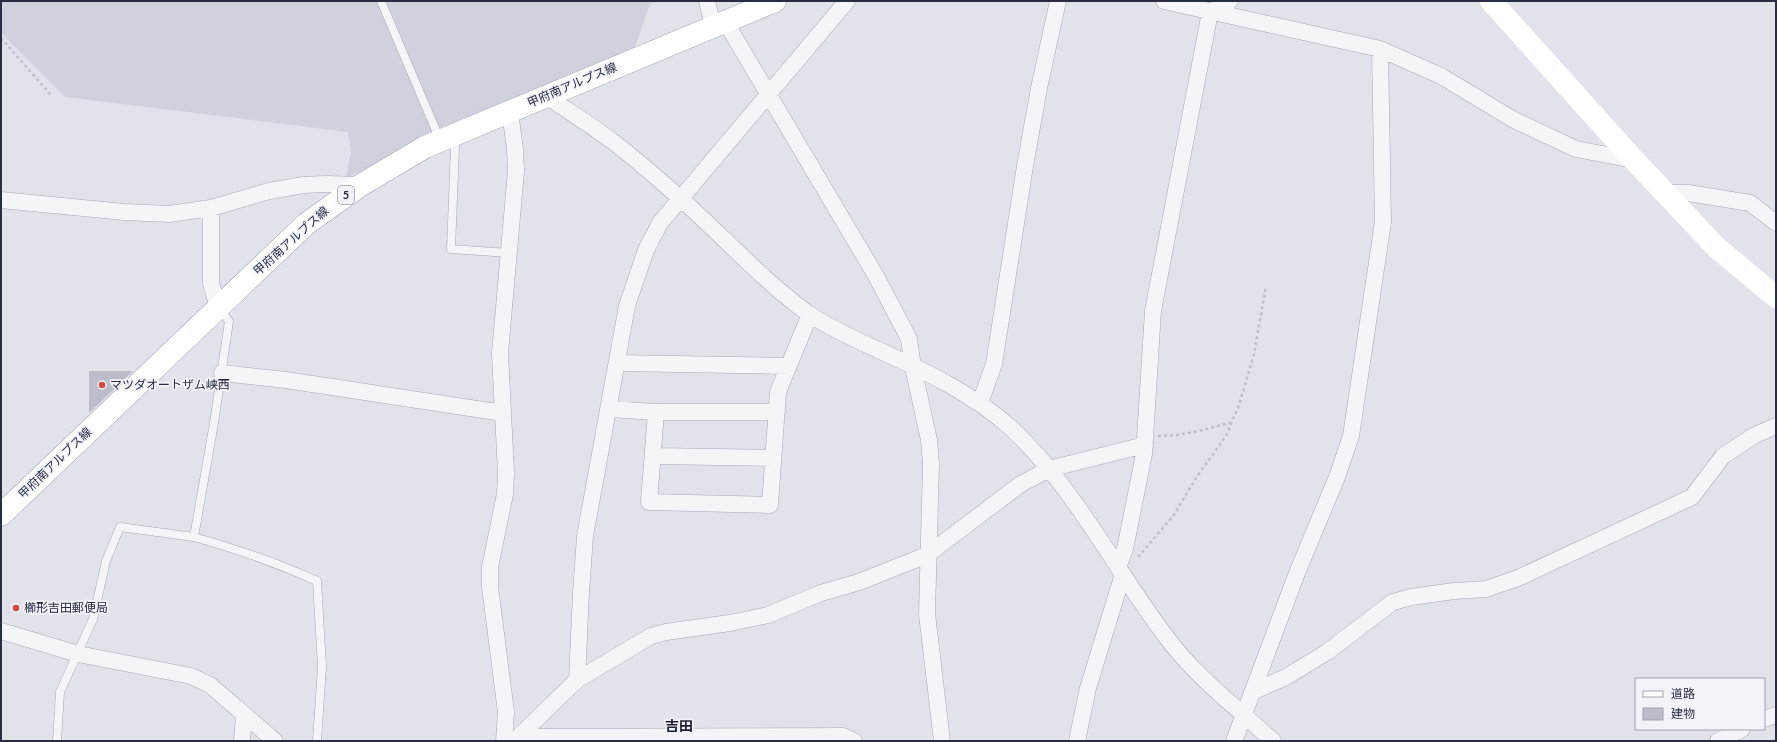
<svg xmlns="http://www.w3.org/2000/svg" width="1777" height="742" font-family="Lato,'Noto Sans JP',sans-serif">
	<style>
		.built { fill: #cfd2dc }
		.building { fill: #bbbeca }
		.lines { fill: none; stroke-linecap: round; stroke-linejoin: round }
		.lane-casing { stroke: #a6a9b5; stroke-width: 9 }
		.street-casing { stroke: #a6a9b5; stroke-width: 17 }
		.primary-casing { stroke: #a0a5b6; stroke-width: 23 }
		.path { stroke: #bfc1c9; stroke-width: 2.5; stroke-dasharray: 3 3; stroke-linecap: butt }
		.lane { stroke: #f4f5f8; stroke-width: 8 }
		.street { stroke: #f4f5f8; stroke-width: 16 }
		.secondary { stroke: #fff; stroke-width: 22 }
		.primary { stroke: #fff; stroke-width: 22 }
		.poi-dot { fill: #d24843; stroke: #f1f3f8; stroke-width: 1.5 }
		.labels { text-anchor: middle; stroke-width: 3.5; stroke-linejoin: round; paint-order: stroke }
		.shield { fill: #f1f3f8; stroke: #656879; stroke-width: 1 }
		.shield-label { font-size: 11px; font-weight: bold; fill: #292d43 }
		.street-label { font-size: 12px; fill: #292d43; stroke: #f1f3f8 }
		.poi-label { font-size: 12px; fill: #292d43; stroke: #f1f3f8; text-anchor: start }
		.quarter-label { font-size: 14px; font-weight: bold; fill: #1b1f33; stroke: #f1f3f8 }
	</style>
	<rect width="100%" height="100%" fill="#e1e3ea"/>
	<path class="built" d="M1,1H656L650,4L635,47L346,178L351,149L348,132L65,97L4,36L1,30Z"/>
	<path class="building" d="M89,371H133L89,413Z"/>
	<g class="lines">
		<g class="lane-casing">
			<path id="lane" d="M381,1L440,140
				M451,138L455,147L451,249L509,253
				M194,537C237,549 277,563 317,581L322,667L317,741
				M57,741L60,692L93,619L106,561L120,527L194,537L214,423L229,321L218,308"/>
		</g>
		<g class="street-casing">
			<path id="street" d="M707,1L713,26
				M1164,1L1380,49L1441,76L1514,120L1576,149L1634,160
				M725,21L876,276L909,339L913,367L929,440L931,464L927,614L942,741
				M546,96C568,111 591,125 612,141C635,158 658,179 680,198C723,236 762,280 809,314C830,328 852,338 874,348C922,370 971,392 1011,428C1075,488 1114,568 1167,638C1197,678 1237,708 1273,741
				M1667,193H1688L1750,203L1776,223
				M1,200L124,212L169,214L211,208L269,191L304,185L325,184L361,185
				M211,208V283L218,308
				M617,363L789,366
				M222,373L286,380L503,413
				M980,403L994,364L1025,166L1039,88L1058,1
				M609,409L656,412H777
				M656,412L649,502L770,505L778,392L810,314
				M653,456L773,458
				M1118,567L1125,549L1144,454L1153,311L1210,12L1230,1
				M1,631L78,654L191,676L210,685L275,741
				M577,680L581,593L585,536L627,306L646,250L660,223L847,1
				M1252,692L1286,677L1327,652L1393,602L1411,597L1454,591L1486,589L1518,578L1692,497L1723,456L1755,435L1776,426
				M1764,719L1776,715
				M518,737L843,736L854,741
				M242,741L244,715
				M504,741L506,712L490,587V567L505,494L506,473L500,353L516,171L515,149L510,112
				M514,741L577,680L651,636L666,632L730,623L768,615L821,593L859,582L917,559L928,554L1021,484L1049,469L1145,445
				M1077,741L1088,688L1123,574
				M1234,741L1297,573L1337,477L1351,436L1383,222L1380,49
				M1718,741L1742,729"/>
		</g>
		<g class="primary-casing">
			<path id="primary" d="M1,515L306,224L361,185L425,147L775,1"/>
		</g>
		<path class="path" d="M1,38L52,96
			M1158,436C1184,436 1207,429 1232,422
			M1138,557L1173,516L1196,478L1226,436L1239,405L1254,354L1266,286"/>
		<use href="#lane" class="lane"/>
		<use href="#street" class="street"/>
		<path class="secondary" d="M1491,1L1634,160L1717,248L1776,297"/>
		<use href="#primary" class="primary"/>
	</g>
	<g class="poi-dot">
		<circle cx="102" cy="385" r="4"/>
		<circle cx="16" cy="608" r="4"/>
	</g>
	<g class="labels">
		<rect class="shield" x="338" y="186" width="16" height="18" rx="3"/>
		<g class="shield-label">
			<text x="346" y="199">5</text>
		</g>
		<g class="street-label">
			<text transform="translate(572 85) rotate(-23)" y="4">甲府南アルプス線</text>
			<text transform="translate(291 241) rotate(-42)" y="4">甲府南アルプス線</text>
			<text transform="translate(55 463) rotate(-44)" y="4">甲府南アルプス線</text>
		</g>
		<g class="poi-label">
			<text x="110" y="389">マツダオートザム峡西</text>
			<text x="24" y="612">櫛形吉田郵便局</text>
		</g>
		<g class="quarter-label">
			<text x="679" y="731">吉田</text>
		</g>
	</g>
	<rect width="1777" height="742" fill="none" stroke="#292d43" stroke-width="4"/>
	<rect x="1635" y="678" width="130" height="52" fill="#f1f3f8" stroke="#a1a4b0"/>
	<rect x="1643" y="691" width="20" height="6" fill="#ffffff" stroke="#a1a4b0"/>
	<text x="1671" y="698" font-size="12" fill="#292d43">道路</text>
	<rect x="1643" y="708" width="20" height="12" fill="#bbbeca" stroke="#a1a4b0"/>
	<text x="1671" y="718" font-size="12" fill="#292d43">建物</text>
</svg>
